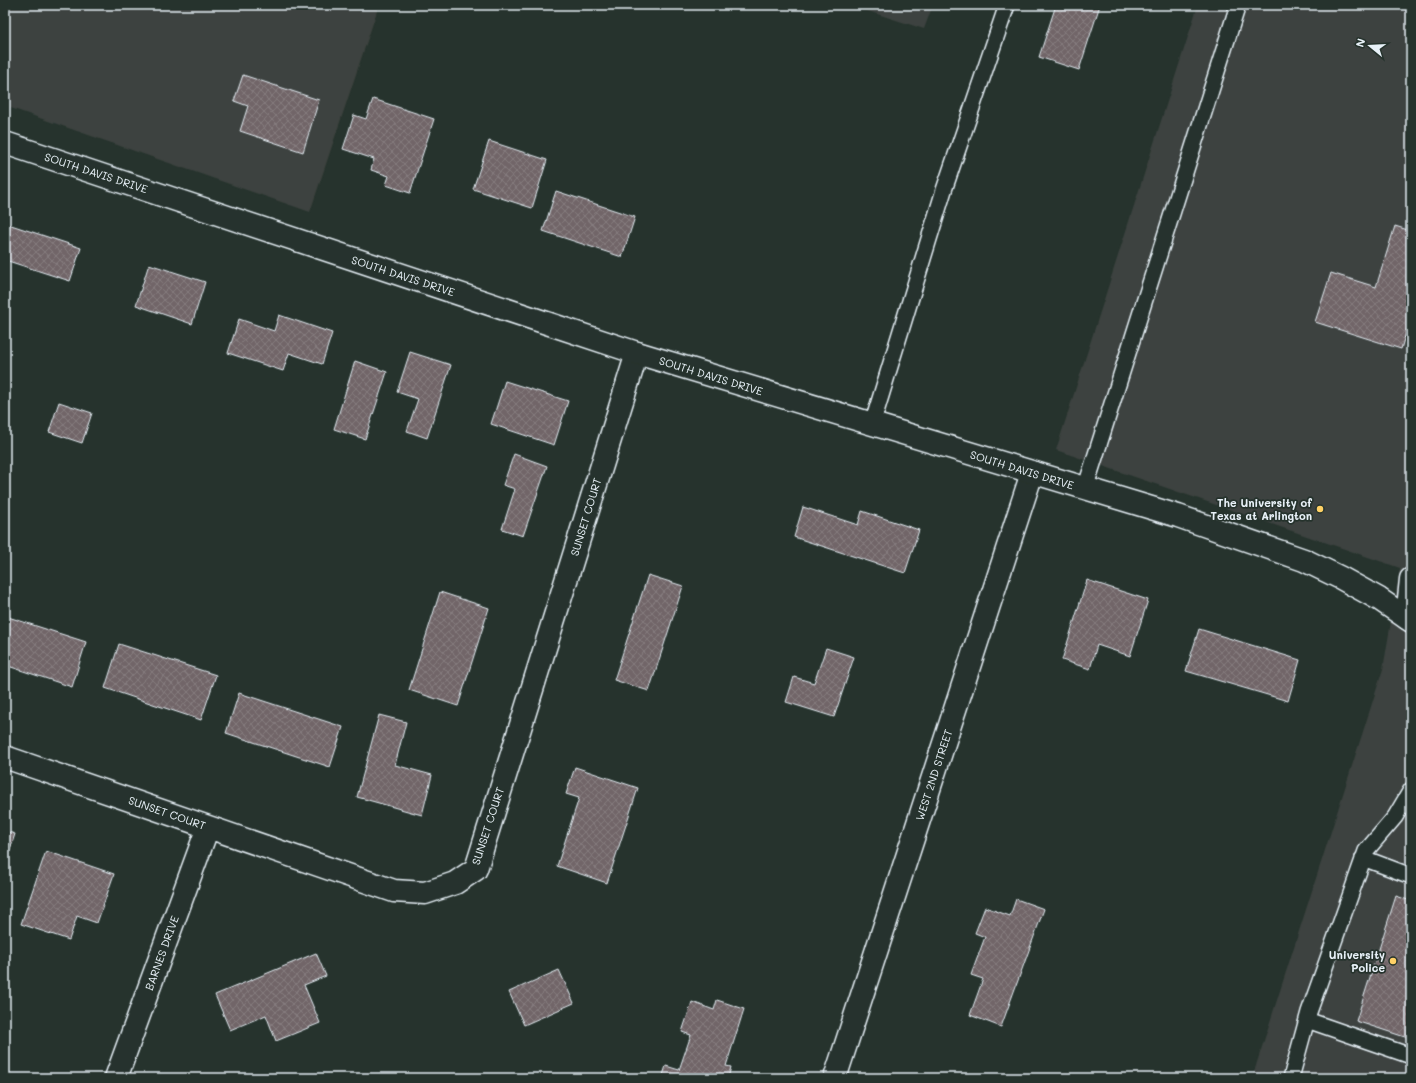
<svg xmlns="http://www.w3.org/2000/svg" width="1416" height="1083" font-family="Mali,sans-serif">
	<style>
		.built { fill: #3c423f }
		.building { fill: url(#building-cross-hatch); stroke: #e8f1f8 }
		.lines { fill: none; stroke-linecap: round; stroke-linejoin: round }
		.service-casing { stroke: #e8f1f8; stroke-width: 18 }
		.minor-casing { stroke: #e8f1f8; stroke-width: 25 }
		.tertiary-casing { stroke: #e8f1f8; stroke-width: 25 }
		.service { stroke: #26332d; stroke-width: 15 }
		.minor { stroke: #26332d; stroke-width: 22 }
		.tertiary { stroke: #26332d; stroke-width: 22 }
		.poi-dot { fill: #ffd166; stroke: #26332d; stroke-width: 1.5 }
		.labels { text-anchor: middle; stroke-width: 3.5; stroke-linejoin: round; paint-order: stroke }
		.street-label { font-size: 11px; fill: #e8f1f8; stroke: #26332d }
		.poi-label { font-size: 11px; font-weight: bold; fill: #e8f1f8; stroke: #26332d; text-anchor: end }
	</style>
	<defs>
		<pattern id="building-cross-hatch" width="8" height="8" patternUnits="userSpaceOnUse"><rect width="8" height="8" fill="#716568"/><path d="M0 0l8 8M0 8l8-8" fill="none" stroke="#857c7e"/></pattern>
	</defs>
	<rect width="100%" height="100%" fill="#26332d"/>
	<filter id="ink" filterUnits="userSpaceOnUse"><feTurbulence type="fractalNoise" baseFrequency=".025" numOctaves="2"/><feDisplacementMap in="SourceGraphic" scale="8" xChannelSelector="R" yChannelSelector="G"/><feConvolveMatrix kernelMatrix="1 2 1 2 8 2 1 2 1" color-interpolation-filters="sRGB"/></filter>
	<g filter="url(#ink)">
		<path class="built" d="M5,5H379L310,212L5,106Z
			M849,5H933L924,29Z
			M1198,5H1411V1078H1252L1383,669L1400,568L1056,450Z"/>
		<path class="building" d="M1056,5H1100L1079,70L1039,57Z
			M243,75L319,100L303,152L240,131L248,106L234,101Z
			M373,99L434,119L410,193L386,185L389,176L371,170L374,159L343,149L354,115L366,119Z
			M489,141L547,160L532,208L473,189Z
			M556,191L635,217L622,257L543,231Z
			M5,223L81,248L70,281L5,260Z
			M1395,226L1411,231V316L1401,349L1315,322L1331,273L1376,287Z
			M149,264L205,282L192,324L136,305Z
			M279,315L332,333L322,364L289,353L283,371L228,353L239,319L274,331Z
			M410,352L451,365L427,438L407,431L418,399L397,392Z
			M355,361L387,372L365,439L334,429Z
			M505,381L568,401L554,445L491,424Z
			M59,402L92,413L82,443L49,432Z
			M514,454L547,466L523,536L502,529L515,489L503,485Z
			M803,507L858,525L862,511L919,530L905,573L794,537Z
			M648,575L683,586L649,691L614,680Z
			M1087,580L1148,600L1130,656L1097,645L1090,669L1062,660Z
			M440,592L489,608L458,706L409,690Z
			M5,616L86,642L72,687L5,665Z
			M1199,629L1300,660L1288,701L1186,671Z
			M119,644L216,675L201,720L105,688Z
			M826,648L854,657L834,717L786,702L794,677L814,683Z
			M239,693L343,727L330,767L226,733Z
			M379,715L406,722L395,765L432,775L422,815L357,797Z
			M575,767L638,788L607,883L557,866L579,798L566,794Z
			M5,831L15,834L5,865Z
			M46,851L114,874L97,923L77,916L69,940L21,924Z
			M1396,896L1411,901V1039L1356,1021Z
			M1016,899L1044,909L1001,1027L970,1015L983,979L971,975L985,937L975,933L985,907L1010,916Z
			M316,953L326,976L304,985L320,1023L276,1041L266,1015L230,1030L215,995Z
			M559,970L574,1003L524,1025L509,992Z
			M717,1000L744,1009L726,1066L731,1067L728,1078H662L666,1066L679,1070L691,1035L682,1032L692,1002L714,1010Z"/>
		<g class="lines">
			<g class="service-casing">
				<path id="service" d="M872,425L944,190L1007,5
					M1085,489L1238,5
					M1363,858L1411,876
					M1307,1020L1411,1056
					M1291,1078L1309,1012L1366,851L1395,817L1411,790"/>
			</g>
			<g class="minor-casing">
				<path id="minor" d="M1407,618L1411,579
					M5,757L394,891L425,893L455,883L476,869L637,353
					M116,1078L208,827
					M835,1078L1032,473"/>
			</g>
			<g class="tertiary-casing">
				<path id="tertiary" d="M5,143L637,353L1178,516L1304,560L1341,578L1379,599L1411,621"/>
			</g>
			<use href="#service" class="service"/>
			<use href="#minor" class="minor"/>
			<use href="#tertiary" class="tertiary"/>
		</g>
	</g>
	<g class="poi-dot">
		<circle cx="1320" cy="509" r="4"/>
		<circle cx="1393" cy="961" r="4"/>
	</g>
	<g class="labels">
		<g class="street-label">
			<text transform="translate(96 173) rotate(18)" y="4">SOUTH DAVIS DRIVE</text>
			<text transform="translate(403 276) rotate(18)" y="4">SOUTH DAVIS DRIVE</text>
			<text transform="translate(711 376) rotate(17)" y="4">SOUTH DAVIS DRIVE</text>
			<text transform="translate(1022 470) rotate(17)" y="4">SOUTH DAVIS DRIVE</text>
			<text transform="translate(586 517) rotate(-73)" y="4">SUNSET COURT</text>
			<text transform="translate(934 775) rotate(-72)" y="4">WEST 2ND STREET</text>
			<text transform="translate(167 813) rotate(19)" y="4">SUNSET COURT</text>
			<text transform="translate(488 826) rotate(-72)" y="4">SUNSET COURT</text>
			<text transform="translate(162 953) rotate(-70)" y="4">BARNES DRIVE</text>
		</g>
		<g class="poi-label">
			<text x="1312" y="507">The University of<tspan x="1312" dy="13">Texas at Arlington</tspan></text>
			<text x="1385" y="959">University<tspan x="1385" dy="13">Police</tspan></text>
		</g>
	</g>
	<rect width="1416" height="1083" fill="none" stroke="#26332d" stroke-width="20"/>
	<rect x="10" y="10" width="1396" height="1063" fill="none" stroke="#e8f1f8" stroke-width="1.5" filter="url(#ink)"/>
	<g transform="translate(1370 46) rotate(288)" stroke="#26332d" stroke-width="3" paint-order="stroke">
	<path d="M0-3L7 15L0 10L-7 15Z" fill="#e8f1f8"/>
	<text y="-6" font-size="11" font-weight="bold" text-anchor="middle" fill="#e8f1f8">N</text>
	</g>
</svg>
